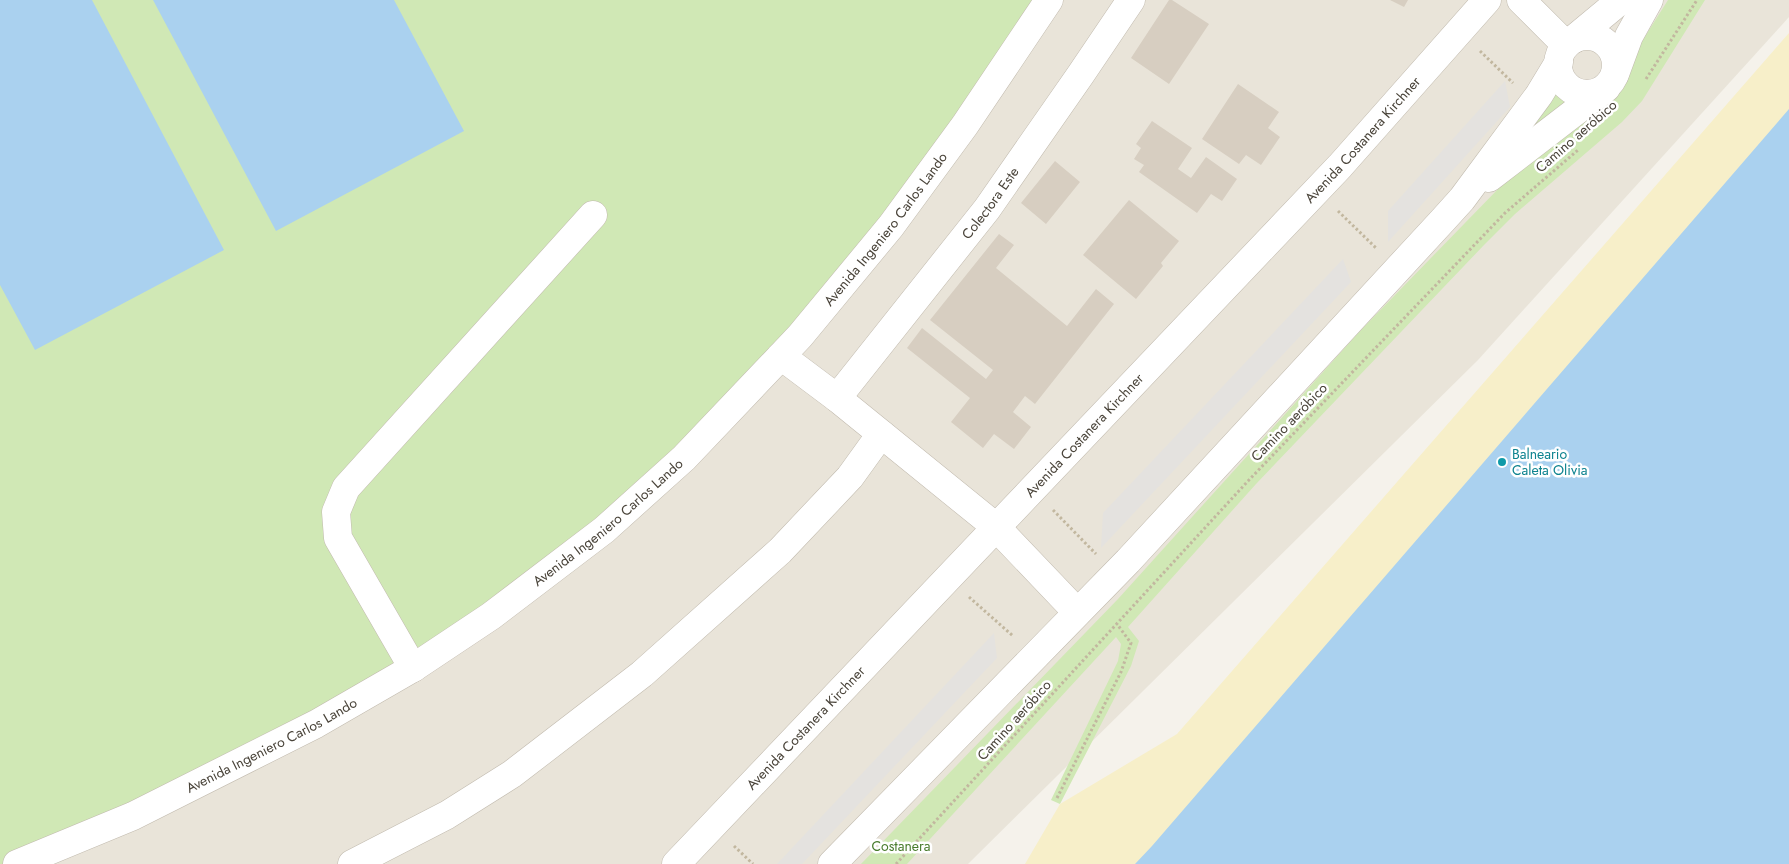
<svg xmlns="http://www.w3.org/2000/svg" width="1789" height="864" font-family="Jost,sans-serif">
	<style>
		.residential { fill: #e9e4d9 }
		.green { fill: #d0e8b5 }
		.sand { fill: #f7efc9 }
		.parking { fill: #e4e2df }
		.water { fill: #aad1ef }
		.building { fill: #d7cec1 }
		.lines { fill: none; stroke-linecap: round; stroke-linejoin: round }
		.minor-casing { stroke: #c1baae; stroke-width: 29 }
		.path { stroke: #c2b79f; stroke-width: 3; stroke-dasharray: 2.5 2.5; stroke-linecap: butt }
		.minor { stroke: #fff; stroke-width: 28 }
		.culture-dot { fill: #0f9aa8; stroke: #fff; stroke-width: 2 }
		.labels { text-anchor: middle; stroke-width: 5; stroke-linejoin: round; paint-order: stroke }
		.street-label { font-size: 14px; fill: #494339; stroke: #fff }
		.culture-label { font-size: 14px; fill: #0d838f; stroke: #fff; text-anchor: start }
		.park-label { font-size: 14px; fill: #487b2c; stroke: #fff }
	</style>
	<rect width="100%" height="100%" fill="#f5f2eb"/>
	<path class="residential" d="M0,0H1789V17L1478,360L968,864H0Z"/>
	<path class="green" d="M0,0H1053L858,266L604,530L413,668L11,864H0Z
		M1668,0H1705L1642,101L1622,122L1515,214L1484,245L1256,484L1128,627L1139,641L1131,666L1060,804L1051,800L1118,661L1121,644L1116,637L907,864H861L1118,599L1360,331L1499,188L1569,128L1632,57Z
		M1556,78L1563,87L1578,98L1500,156Z"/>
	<path class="sand" d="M1789,33V221L1240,864H1025L1060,804L1177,734Z"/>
	<path class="parking" d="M1505,81L1510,107L1388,242V211Z
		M1343,259L1351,282L1101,548L1103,513Z
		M994,633L997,658L802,864H777Z"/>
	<path class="water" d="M0,0H92L224,250L35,350L0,285Z
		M153,0H394L464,131L276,231Z
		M1789,109V864H1135L1152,846Z"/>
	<path class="building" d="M1169,0H1172L1209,24L1169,84L1131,58Z
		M1390,0H1408L1404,7Z
		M1238,84L1279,112L1268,128L1280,137L1261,165L1246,155L1239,164L1202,139Z
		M1152,121L1192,148L1178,169L1191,178L1206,157L1237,179L1222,201L1211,194L1197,213L1139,172L1144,165L1134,159L1141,148L1136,144Z
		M1055,161L1080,182L1046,224L1021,203Z
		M1129,200L1179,241L1161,263L1163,266L1136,299L1083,255Z
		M999,234L1014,245L996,268L1067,326L1096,289L1114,304L1035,404L1025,396L1013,412L1031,427L1014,449L994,434L983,448L951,422L970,398L907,348L922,328L986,379L993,370L930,320Z"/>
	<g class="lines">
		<g class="minor-casing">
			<g id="minor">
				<path d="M1521,0L1566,45"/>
				<circle cx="1587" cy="65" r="29"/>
				<path d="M1574,39L1621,0"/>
				<path d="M1615,74L1629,36L1649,0"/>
				<path d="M1489,178L1606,88"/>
				<path d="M781,356L837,398L996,527L1077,612"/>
				<path id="s1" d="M837,398L987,209L1081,74L1131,0"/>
				<path d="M413,668L338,538L336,512L346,488L593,215"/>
				<path id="s2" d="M17,864L133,816L316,724L413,668L491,616L604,530L684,458L800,336L891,226L965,125L1049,0"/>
				<path d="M352,864L447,815L512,774L642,674L780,551L850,477L881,434"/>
				<path id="s3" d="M676,864L1340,166L1487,0"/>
				<path d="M832,864L1128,561L1443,220L1462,199L1539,95L1559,62"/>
			</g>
		</g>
		<path class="path" d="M1480,51L1513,83
			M1646,79L1697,0
			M1338,211L1376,248
			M1053,510L1096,554
			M969,597L1013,636
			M1057,798L1121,672L1131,643L1117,624
			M734,846L753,864
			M896,864L1248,481L1505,213L1578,150"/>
		<use href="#minor" class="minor"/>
	</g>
	<circle class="culture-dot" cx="1502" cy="462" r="5"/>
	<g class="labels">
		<g class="street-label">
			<text transform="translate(1576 136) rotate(-41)" y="5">Camino aeróbico</text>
			<text dy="5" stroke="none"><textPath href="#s3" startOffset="998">Avenida Costanera Kirchner</textPath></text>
			<text dy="5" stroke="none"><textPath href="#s1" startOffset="248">Colectora Este</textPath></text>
			<text dy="5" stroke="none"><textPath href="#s2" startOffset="1091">Avenida Ingeniero Carlos Lando</textPath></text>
			<text transform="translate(1289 422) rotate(-46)" y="5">Camino aeróbico</text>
			<text dy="5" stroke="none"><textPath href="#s3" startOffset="592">Avenida Costanera Kirchner</textPath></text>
			<text dy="5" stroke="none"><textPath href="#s2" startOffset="686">Avenida Ingeniero Carlos Lando</textPath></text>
			<text transform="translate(1014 720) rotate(-48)" y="5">Camino aeróbico</text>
			<text dy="5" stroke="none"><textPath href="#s3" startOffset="188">Avenida Costanera Kirchner</textPath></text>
			<text dy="5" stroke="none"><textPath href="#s2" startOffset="281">Avenida Ingeniero Carlos Lando</textPath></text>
		</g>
		<g class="culture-label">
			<text x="1512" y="459">Balneario<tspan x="1512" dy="16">Caleta Olivia</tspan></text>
		</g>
		<g class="park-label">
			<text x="901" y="851">Costanera</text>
		</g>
	</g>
</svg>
